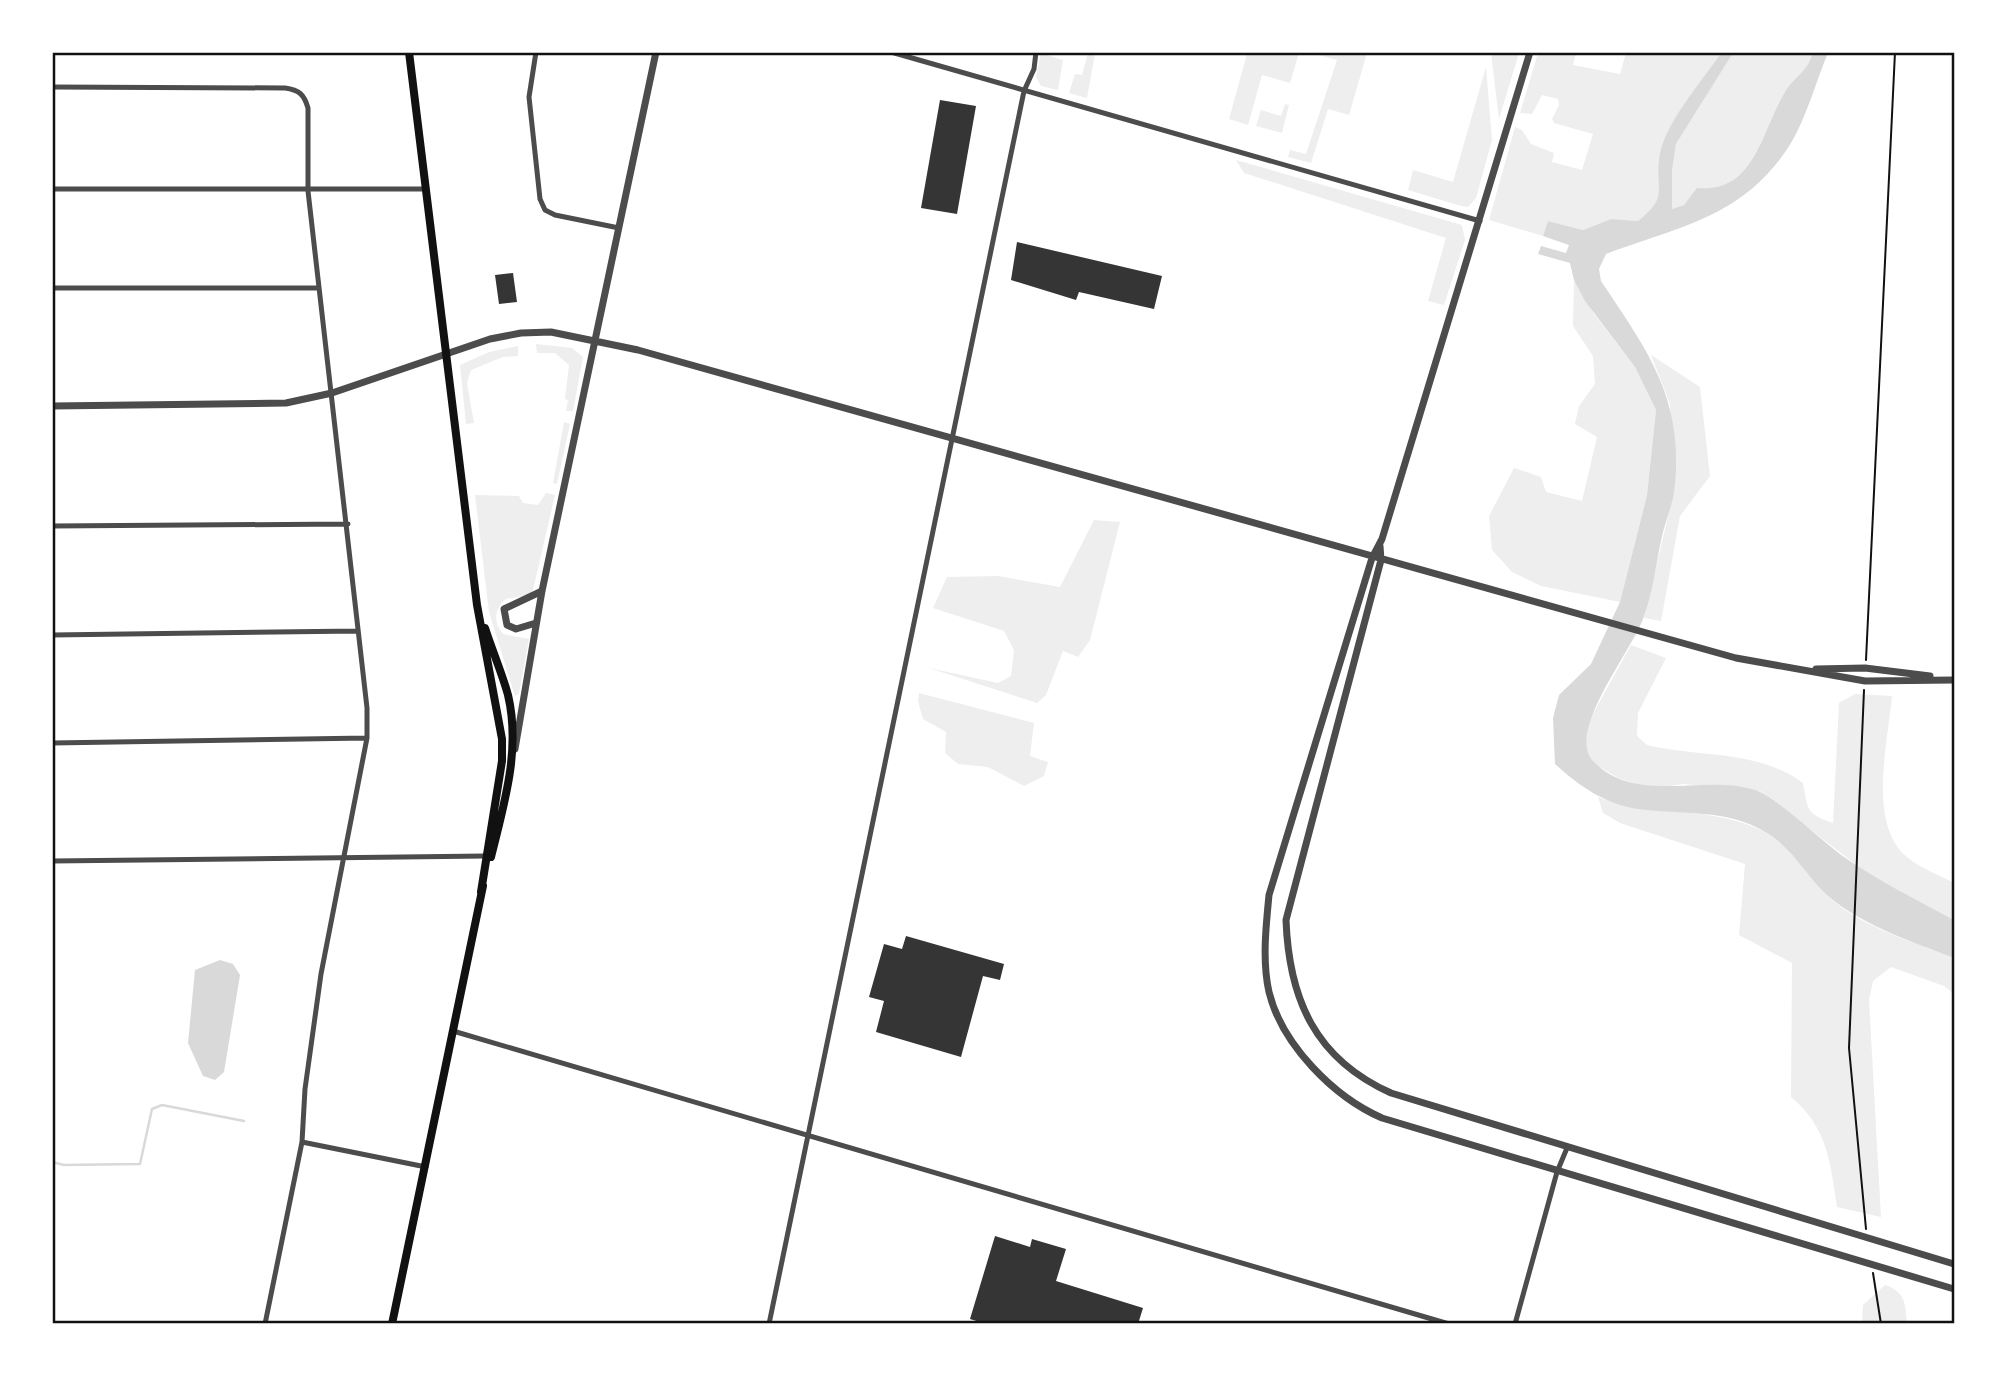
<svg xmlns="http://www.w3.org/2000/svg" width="2007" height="1376" font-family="Helvetica,sans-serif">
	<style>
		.green { fill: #eee }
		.water { fill: #d9d9d9 }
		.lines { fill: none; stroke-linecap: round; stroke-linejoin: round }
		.stream { stroke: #d9d9d9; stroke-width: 2.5 }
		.building { fill: #353535 }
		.path { stroke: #111; stroke-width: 2 }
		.minor { stroke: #4c4c4c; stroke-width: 5 }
		.tertiary { stroke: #4c4c4c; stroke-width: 7 }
		.secondary { stroke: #111; stroke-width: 8 }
		.neatline { fill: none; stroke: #111; stroke-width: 2.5 }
	</style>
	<rect width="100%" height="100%" fill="#fff"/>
	<path class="green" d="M1041,53L1063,60L1058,90L1041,86L1036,77Z
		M1088,53H1095L1087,98L1069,93L1075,74L1082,75Z
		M1299,53L1290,83L1262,75L1248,125L1229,119L1247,54Z
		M1312,53H1367L1349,115L1328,109L1311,163L1288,157L1290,150L1306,154L1337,60Z
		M1491,53H1519L1499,119Z
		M1538,53H1576L1573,65L1620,74L1626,53H1721C1702,81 1662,126 1659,159C1655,192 1669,196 1638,221L1611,219L1583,230L1548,221L1543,236L1489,220L1515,127L1522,130L1531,144L1554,153L1552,162L1582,170L1593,134L1554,123L1552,119L1559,105L1558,99L1542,95L1532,114L1520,113Z
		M1733,53H1812C1809,71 1794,76 1785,92C1761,131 1755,192 1697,189L1684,205L1672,209V171L1676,144Z
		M1486,67L1492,140L1476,198L1468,207L1461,206L1408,190L1413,170L1453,182Z
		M1285,104L1289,105L1282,133L1256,126L1261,110L1281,116Z
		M1236,160L1462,225L1465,240L1444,305L1428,301L1446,238L1244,173Z
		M1574,280L1594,314L1635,367L1656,410L1647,495L1620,602L1541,586L1512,572L1492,550L1489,516L1514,468L1541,477L1546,492L1582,501L1597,437L1575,424L1579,406L1595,384L1593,356L1573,326Z
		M536,344L572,348L583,357L573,411H566L568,400L565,399L569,365L555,353H537Z
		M518,346V356L503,357L471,370L467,383L474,423L466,424L460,365L489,352Z
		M1651,355L1700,387L1710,476L1680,516L1661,621L1644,618L1675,487L1670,404Z
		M564,422L570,424L557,484L553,483Z
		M546,493L555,495L533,590L529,595L506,599C494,609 493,623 503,634L529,639L519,694L515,696L489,612L475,495L519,496L523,503L538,505Z
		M1094,520L1120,522L1090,640L1078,657L1063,651L1046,695L1037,703L929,668L998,683L1011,676L1014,650L1004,631L933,608L947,577L998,576L1060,587Z
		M1631,645L1666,658L1638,713L1637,736L1647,745C1700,758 1757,749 1803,783C1808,810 1806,814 1833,823L1839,703L1855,694L1892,696C1888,741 1867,825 1907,857C1920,868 1939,875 1954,883V920L1867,873L1760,791L1684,784L1662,787L1639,785L1618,778L1595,764L1586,753L1584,740L1589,721Z
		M919,693L1034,723L1030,756L1048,762L1044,776L1024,786L988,767L958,764L945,753L946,732L923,719L918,701Z
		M1598,797C1653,817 1712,805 1765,832C1790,845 1811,883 1833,901C1868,929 1913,942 1954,958V994L1944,986L1891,967L1873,981L1869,1000L1881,1217L1837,1207C1830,1162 1828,1128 1791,1097L1792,963L1739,935L1745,864L1620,823L1603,813Z
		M1885,1285C1906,1292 1905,1304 1907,1323L1862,1324L1863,1305Z"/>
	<path class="water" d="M1721,53H1733L1676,144L1672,171V209L1684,205L1697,188C1755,193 1761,131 1785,92C1794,76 1809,71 1812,53H1828C1816,81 1807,116 1791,143C1745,217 1681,226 1606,254L1599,269L1601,281C1647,350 1683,397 1675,484C1674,502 1666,519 1662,536C1656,563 1653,593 1643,619C1631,652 1566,732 1593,761C1636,806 1703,773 1755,790C1775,796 1823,842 1844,857C1879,881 1917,900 1954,920V958C1913,942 1870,928 1834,901C1810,883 1794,849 1767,833C1727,808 1681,815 1638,809C1605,804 1579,786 1555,764L1553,718L1559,695L1591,664L1620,602L1647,495L1656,410L1635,367L1585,301L1574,280L1570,263L1538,254L1541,246L1566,253L1569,245L1543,236L1548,221L1583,230L1611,219L1638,221C1669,196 1655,192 1659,159C1662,126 1702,81 1721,53Z
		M220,960L233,964L240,975L224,1072L215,1080L203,1076L188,1043L195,970Z"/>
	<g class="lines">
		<path class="stream" d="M52,1162L64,1165L140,1164L152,1109L162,1105L244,1121"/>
	</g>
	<path class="building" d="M940,100L976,106L957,214L921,208Z
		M1017,242L1162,276L1154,309L1079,292L1076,300L1011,280Z
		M513,273L517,302L499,304L495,275Z
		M906,936L1004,964L1000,980L983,976L961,1057L876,1032L884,1001L869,997L884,944L902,949Z
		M995,1236L1030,1247L1032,1239L1066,1249L1056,1281L1143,1308L1138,1324H986L970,1319Z"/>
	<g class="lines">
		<path class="path" d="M1866,660L1895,52
			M1864,690L1849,1048L1866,1229
			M1873,1273L1881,1324"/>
		<path class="minor" d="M536,52L529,97L540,199L545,210L555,215L619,228
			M891,52L1480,221
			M52,87L285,88C299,90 304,94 308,108V191L367,708V738L321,974L305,1089L302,1142L265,1324
			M52,189H426
			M52,288H319
			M52,526L348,524
			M52,635L358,631
			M52,743L367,738
			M52,861L486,856
			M453,1031L1449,1324
			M302,1142L426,1167
			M769,1324L1024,91L1034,69L1036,52
			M1515,1324L1557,1172L1567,1148"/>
		<path class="tertiary" d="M1530,52L1382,539L1372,558L1269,895C1266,926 1262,961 1269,992C1282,1045 1334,1097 1382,1118L1954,1289
			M52,406L286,403L332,393L490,339L521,333L551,332L638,350L1736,658L1865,681L1954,680
			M1380,546L1381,560L1286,920C1289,999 1315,1059 1391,1093L1954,1264
			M536,623L516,629L507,625L504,609L542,591
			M1816,669L1865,668L1930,676
			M515,749L542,591L656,52"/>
		<path class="secondary" d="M409,52L477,605L502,739V761L481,892
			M485,628C492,650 502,673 508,695C521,750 504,804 491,857
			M392,1324L483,886"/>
	</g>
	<rect width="2007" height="1376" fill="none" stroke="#ffffff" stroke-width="108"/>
	<rect x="54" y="54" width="1899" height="1268" class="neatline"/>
</svg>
